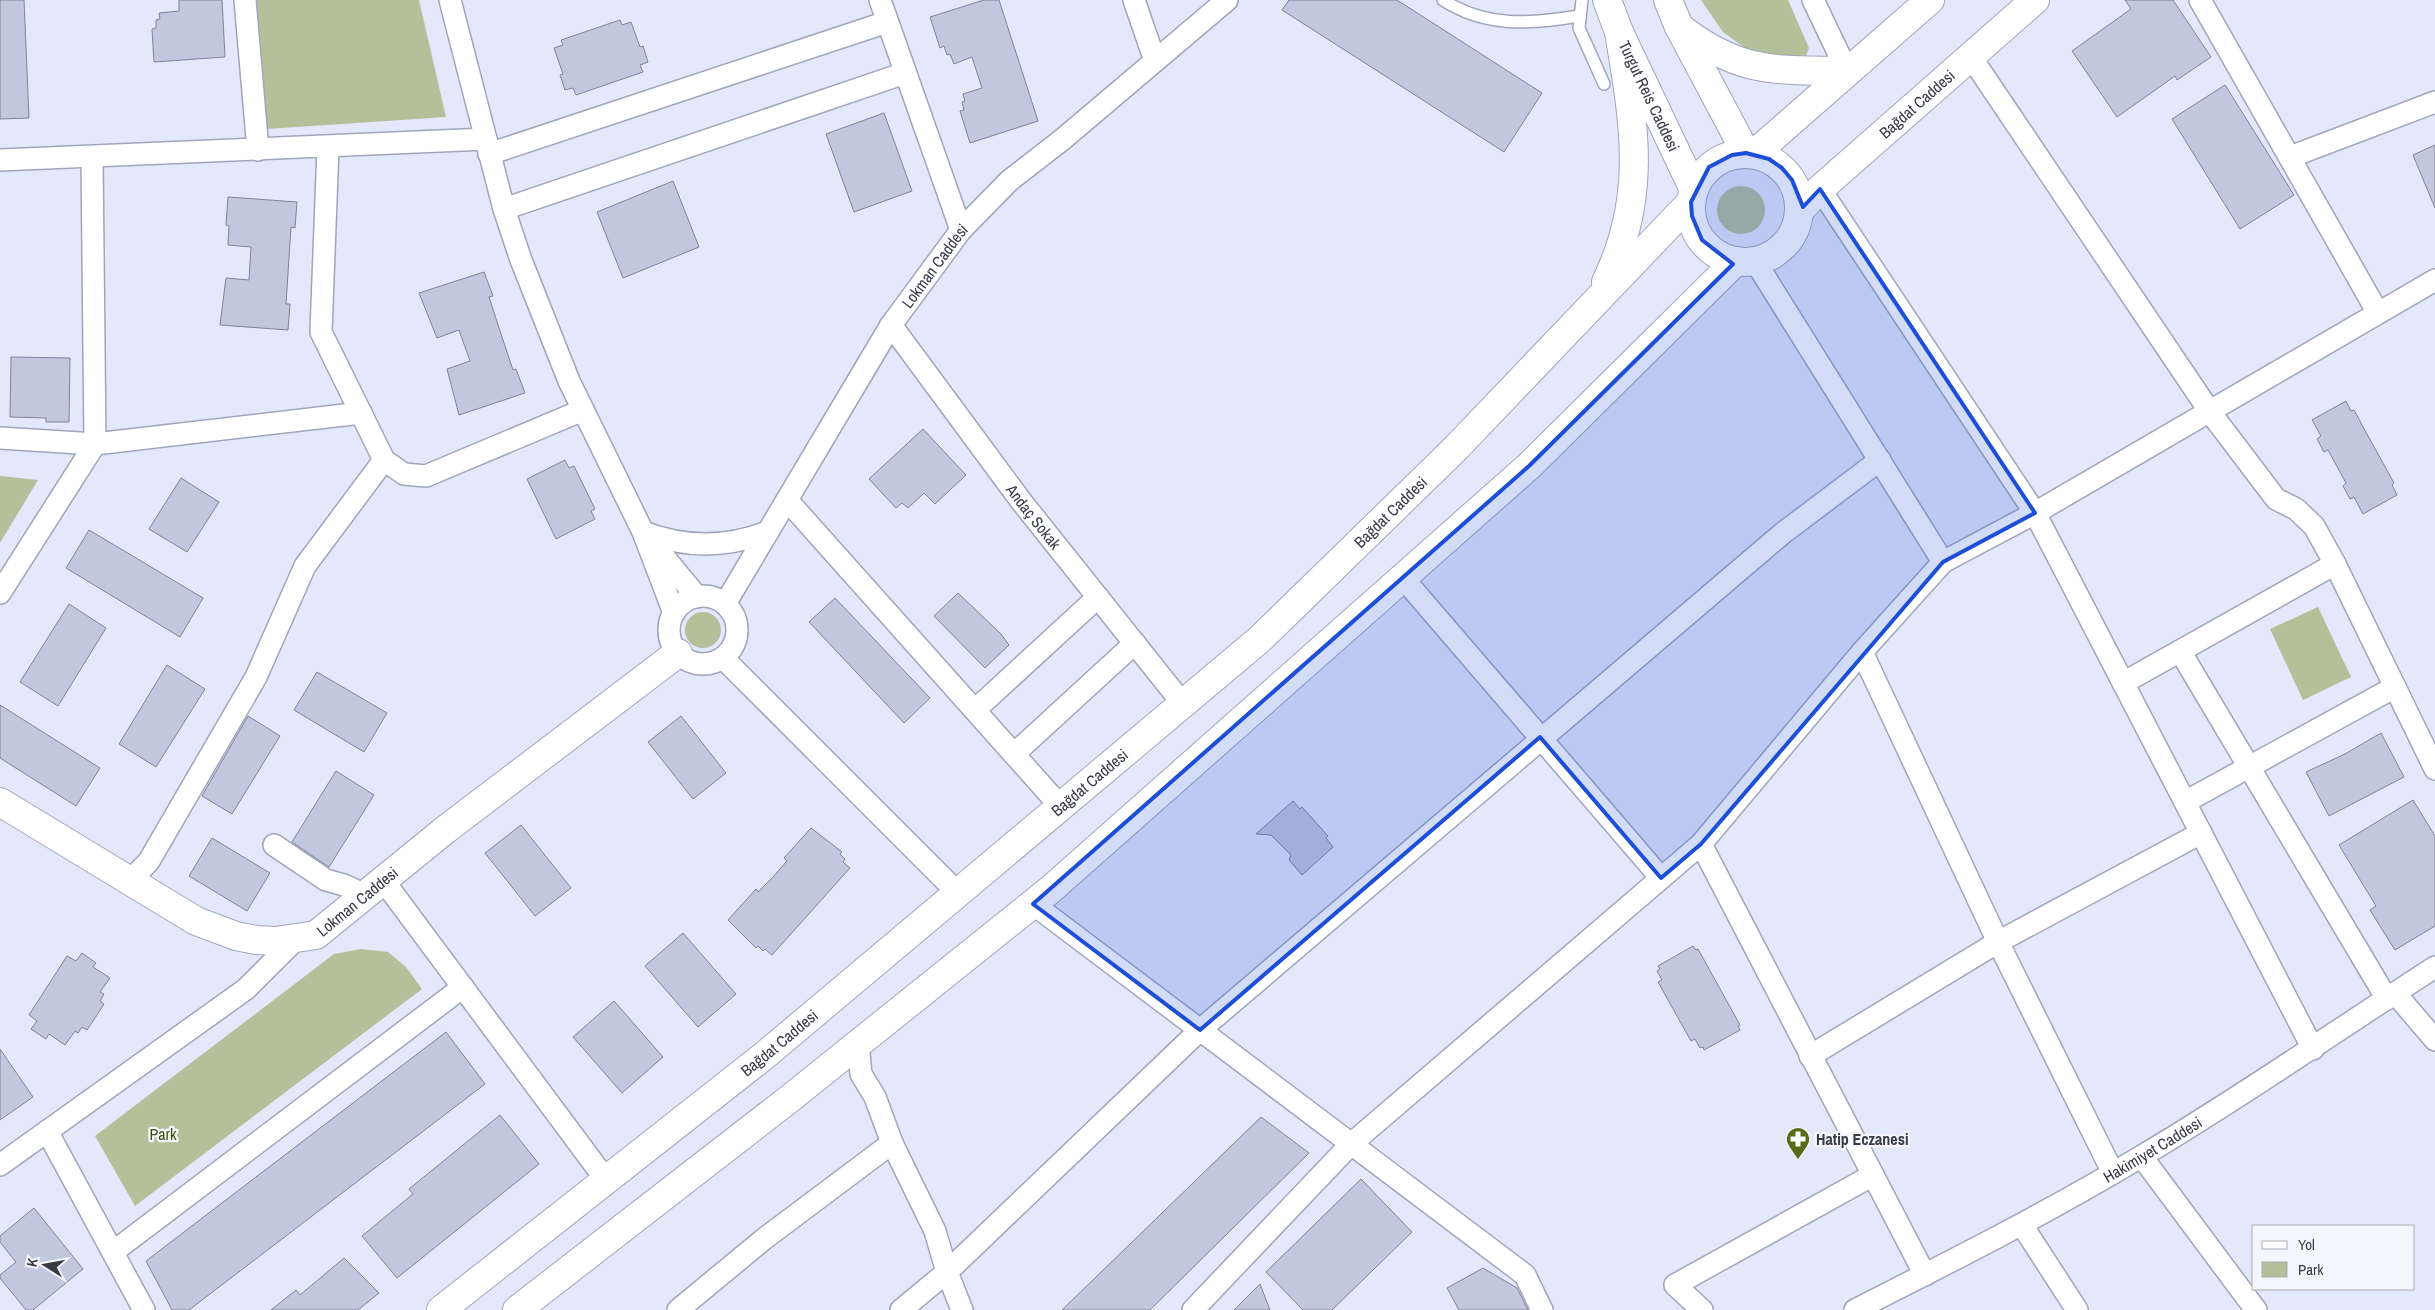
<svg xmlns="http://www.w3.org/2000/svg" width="2435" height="1310" font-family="'Archivo Narrow',sans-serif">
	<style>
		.green { fill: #b4c09a }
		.building { fill: #c1c7de; stroke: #7e8399 }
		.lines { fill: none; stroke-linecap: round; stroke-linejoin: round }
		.lane-casing { stroke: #a0a5bc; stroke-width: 14 }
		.street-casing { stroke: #a0a5bc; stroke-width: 24 }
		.secondary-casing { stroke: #a0a5bc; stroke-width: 30 }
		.primary-casing { stroke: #a0a5bc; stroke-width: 30 }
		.lane { stroke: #fff; stroke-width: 11 }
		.street { stroke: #fff; stroke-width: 21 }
		.secondary { stroke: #fff; stroke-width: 28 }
		.primary { stroke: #fff; stroke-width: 28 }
		.marked { fill: #1d4ed8; fill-opacity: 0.2; stroke: #1d4ed8; stroke-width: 4; stroke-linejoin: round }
		.labels { text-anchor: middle; stroke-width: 4.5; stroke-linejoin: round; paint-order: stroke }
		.street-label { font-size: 16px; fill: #383a44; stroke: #f5f6fb }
		.park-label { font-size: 16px; fill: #3f4d0a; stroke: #f5f6fb }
		.poi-label { font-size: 16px; font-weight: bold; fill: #383a44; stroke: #f5f6fb; text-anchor: start }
	</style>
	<rect width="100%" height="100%" fill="#e3e8fb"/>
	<path class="green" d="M256,0H419L446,117L267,129Z
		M1701,0H1788L1809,48L1805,58L1755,55L1723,32Z
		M1717 210a24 24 0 1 1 48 0a24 24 0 1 1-48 0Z
		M0,476L38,480L0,543Z
		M2318,607L2351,677L2303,700L2270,629Z
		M685 630a18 18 0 1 1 36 0a18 18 0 1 1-36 0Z
		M361,949L388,952L406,967L422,989L135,1206L95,1136L334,954Z"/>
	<path class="building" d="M0,0H24L29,118L0,119Z
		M179,0H222L225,57L154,62L152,29L156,28V20L160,19L159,13L179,11Z
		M984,0H999L1038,121L970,143L960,111L964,110L962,102L965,101L963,94L982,88L972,57L954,64L950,54L947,55L944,46L940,48L930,17Z
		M1289,0H1397L1542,93L1504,152L1282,10Z
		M2125,0H2173L2211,57L2177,80L2175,76L2117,117L2072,51L2131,9Z
		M620,20L622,25L631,22L640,47L643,46L648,62L640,65L643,72L576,95L573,88L565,90L560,75L563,74L554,48L563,45L561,40Z
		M2225,85L2294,195L2240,229L2172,119Z
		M884,113L912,191L854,212L826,134Z
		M2435,145V208L2413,155Z
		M673,181L699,247L623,278L597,212Z
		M228,197L297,202L295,228L291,227L286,304H290L288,330L220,325L226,278L249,280L250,263L251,247L228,245L229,226L226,225Z
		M484,272L493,296L489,297L501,334L513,370L516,369L525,393L459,415L447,369L470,361L459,330L437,338L419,293Z
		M11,357L70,358L69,422H46V418L10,417Z
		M2346,401L2351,411L2354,410L2368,436L2394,483L2392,485L2397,495L2363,514L2354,497L2350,499L2343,486L2346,483L2328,450L2324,452L2317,439L2321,436L2312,420Z
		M923,429L966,475L935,504L924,493L908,508L902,503L896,508L869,479Z
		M565,460L569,468L574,466L595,509L591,511L595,519L556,539L527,479Z
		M181,478L219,502L187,552L149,529Z
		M89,530L203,598L180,637L66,568Z
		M958,593L1001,634L1009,645L985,668L934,616Z
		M835,598L930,698L904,723L809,622Z
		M69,604L106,628L58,706L20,682Z
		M167,665L205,689L156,767L119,744Z
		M317,672L387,713L364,752L294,710Z
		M0,705L100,768L76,806L0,758Z
		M248,716L280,736L232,814L202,796Z
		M681,716L726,773L693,799L648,742Z
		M2381,733L2404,777L2329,816L2306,772L2345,754Z
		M336,771L374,795L329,867L292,842Z
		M2413,800L2435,836V926L2395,950L2370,910L2376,906L2339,845Z
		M1293,801L1300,809L1302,807L1328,836L1326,838L1333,847L1302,875L1289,860L1291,855L1271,835L1256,834Z
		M521,825L571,888L535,916L485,853Z
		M811,828L842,852L840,854L845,859L843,862L850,868L772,955L765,949L763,951L758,946L756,948L728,920L756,889L758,892L773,877L787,861L784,858Z
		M212,838L270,873L247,911L189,876Z
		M683,933L736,994L698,1027L645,966Z
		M1693,946L1696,950L1698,949L1740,1025L1738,1026L1740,1030L1704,1050L1703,1047L1700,1048L1695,1039L1691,1041L1658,982L1662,980L1657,971L1660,969L1658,966Z
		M82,953L96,963L93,967L110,978L100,992L104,994L100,1001L104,1004L99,1012L87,1030L82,1027L78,1033L75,1031L65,1045L49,1034L46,1039L31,1029L37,1021L29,1015L67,956L76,961Z
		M614,1001L663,1057L622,1093L573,1037Z
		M446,1032L485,1084L189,1310H172L146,1261Z
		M0,1049L33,1097L0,1120Z
		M500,1115L539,1164L397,1278L362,1236L413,1194L409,1189Z
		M1261,1117L1309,1153L1150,1310H1062Z
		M1361,1179L1412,1232L1332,1310H1303L1266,1272Z
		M34,1208L83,1269L33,1310H26L0,1278V1275L16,1262L0,1242V1236Z
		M344,1258L379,1293L358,1310H271L296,1290L300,1295Z
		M1483,1268L1517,1288L1528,1310H1459L1447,1288Z
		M1260,1284L1270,1310H1234Z"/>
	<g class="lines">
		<g class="lane-casing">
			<path id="lane" d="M1443,0C1486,28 1531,24 1579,16
				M1582,0L1579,28L1604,84"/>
		</g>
		<g class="street-casing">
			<g id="street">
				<path d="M245,0L258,150"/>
				<path d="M450,0L504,209L521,260L569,381L643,532L674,613"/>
				<path d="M880,0L961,230"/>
				<path d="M1134,0L1155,61"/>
				<path d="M1813,0L1847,71"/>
				<path d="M2200,0L2378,313"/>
				<path d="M1971,57L2210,412L2276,499L2296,509L2314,526L2335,564"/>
				<path d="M328,147L321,332L384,460L404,474L426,476L583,410"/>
				<path d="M489,154L887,22"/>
				<path d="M2290,157L2435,102"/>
				<path d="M0,160L486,139"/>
				<path d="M1820,189L2035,513L2313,1049"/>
				<path d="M504,209L905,73"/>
				<path d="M1755,261L1943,562"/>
				<path id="s1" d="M891,325L1021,501L1183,704"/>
				<path d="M0,438L95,444L361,413"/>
				<path d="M787,500L1061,807"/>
				<path d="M643,532C686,548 725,548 768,532"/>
				<path d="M655,546L697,597"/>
				<path d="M1403,578L1661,878"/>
				<path d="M0,593L95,444L92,157"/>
				<circle cx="703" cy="630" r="34"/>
				<path id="s2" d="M725,604L891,325L961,230L1009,181L1063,139L1227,0"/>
				<path d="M2180,651L2387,999"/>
				<path d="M1862,652L1998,942L2113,1173"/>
				<path d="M723,658L958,893"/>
				<path d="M2123,683L2335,564L2435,769"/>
				<path d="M975,710L1098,597"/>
				<path d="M1014,754L1135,643"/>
				<path d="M2185,802L2395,687"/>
				<path d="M1701,844L1925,1275"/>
				<path d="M274,845L326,880L344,885L365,895"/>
				<path d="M383,880L606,1180"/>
				<path d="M130,881L149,861L256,677L305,566L384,460"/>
				<path d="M1033,904L1525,1275L1542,1310"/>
				<path d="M2395,993L2435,1040"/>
				<path d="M858,1044L861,1074L875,1097L892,1143L935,1231L947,1272L901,1310"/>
				<path d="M1810,1056L1998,942L2201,833"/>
				<path d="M47,1131L144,1310"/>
				<path d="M2142,1157L2256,1310"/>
				<path d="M0,1165L246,989L296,939"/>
				<path d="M2022,1225L2077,1310"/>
				<path d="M113,1252L463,987"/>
				<path d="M678,1310L764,1239L892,1143"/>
				<path d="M962,1310L947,1272L1200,1030L1783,533L1880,460"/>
				<path d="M1193,1310L1351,1144L1701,844L1862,652L1943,562L2035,513L2435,280"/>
				<path d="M1702,1310L1675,1285L1873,1175"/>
				<path id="s3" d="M1855,1310C1952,1261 2049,1212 2142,1156C2242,1097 2337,1030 2435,967"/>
			</g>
		</g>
		<g class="secondary-casing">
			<g id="secondary">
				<path id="s4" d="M1607,0L1619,32L1694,190"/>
				<path d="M1668,0L1679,27L1746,153"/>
				<path id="s5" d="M0,802L196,921L236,936L256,940L276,941L316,935L445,830L678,653"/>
			</g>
		</g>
		<g class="primary-casing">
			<g id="primary">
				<path d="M1679,27C1740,74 1774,70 1847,71"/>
				<circle cx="1745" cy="208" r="54"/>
				<path d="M1754,154L1930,0"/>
				<path id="s6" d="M1800,210L1820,189L2035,0"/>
				<path d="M1606,282C1648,195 1634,123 1619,32"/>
				<path id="s7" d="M441,1310L765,1055L1260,639L1455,449L1691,202"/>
				<path d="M517,1310L788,1100L1050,890L1529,466L1736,261"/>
			</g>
		</g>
		<use href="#lane" class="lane"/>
		<use href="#street" class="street"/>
		<use href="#secondary" class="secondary"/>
		<use href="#primary" class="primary"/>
	</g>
	<path class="marked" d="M1746,153L1769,159L1782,168L1792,180L1803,207L1820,189L2035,513L1943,562L1701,844L1661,878L1540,737L1200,1030L1033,904L1529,466L1733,264L1702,240L1692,216L1691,202L1709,167L1732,155Z"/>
	<defs>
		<g id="pharmacy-pin" transform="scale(1.25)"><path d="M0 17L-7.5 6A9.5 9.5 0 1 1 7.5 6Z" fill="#576a16" stroke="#f5f6fb"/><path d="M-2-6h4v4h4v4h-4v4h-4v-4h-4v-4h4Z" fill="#fff"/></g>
	</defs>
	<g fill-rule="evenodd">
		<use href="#pharmacy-pin" x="1798" y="1139"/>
	</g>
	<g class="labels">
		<g class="street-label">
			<text dy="6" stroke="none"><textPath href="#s4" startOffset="105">Turgut Reis Caddesi</textPath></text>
			<text dy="6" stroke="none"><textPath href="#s6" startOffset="158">Bağdat Caddesi</textPath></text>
			<text dy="6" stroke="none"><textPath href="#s2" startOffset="398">Lokman Caddesi</textPath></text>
			<text dy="6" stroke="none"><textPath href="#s7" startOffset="1241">Bağdat Caddesi</textPath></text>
			<text dy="6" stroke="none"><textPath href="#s1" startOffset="239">Andaç Sokak</textPath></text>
			<text dy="6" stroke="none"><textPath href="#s7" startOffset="836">Bağdat Caddesi</textPath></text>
			<text dy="6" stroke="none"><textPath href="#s5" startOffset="406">Lokman Caddesi</textPath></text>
			<text dy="6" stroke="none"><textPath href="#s7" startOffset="431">Bağdat Caddesi</textPath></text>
			<text dy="6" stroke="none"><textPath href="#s3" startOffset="338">Hakimiyet Caddesi</textPath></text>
		</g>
		<g class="park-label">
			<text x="163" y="1140">Park</text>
		</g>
		<g class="poi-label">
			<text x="1816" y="1145">Hatip Eczanesi</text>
		</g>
	</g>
	<rect x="2252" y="1225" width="162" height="65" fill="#f5f6fb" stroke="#a9abb2"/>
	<rect x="2262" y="1241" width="25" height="8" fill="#ffffff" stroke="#a9abb2"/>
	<text x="2298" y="1250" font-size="15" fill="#383a44">Yol</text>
	<rect x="2262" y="1262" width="25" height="15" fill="#b4c09a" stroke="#a9abb2"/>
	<text x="2298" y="1275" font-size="15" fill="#383a44">Park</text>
	<g transform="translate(45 1265) rotate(281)" stroke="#f5f6fb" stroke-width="4" paint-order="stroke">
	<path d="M0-4L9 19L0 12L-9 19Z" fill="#383a44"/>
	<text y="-8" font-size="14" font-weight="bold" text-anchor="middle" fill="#383a44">K</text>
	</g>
</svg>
